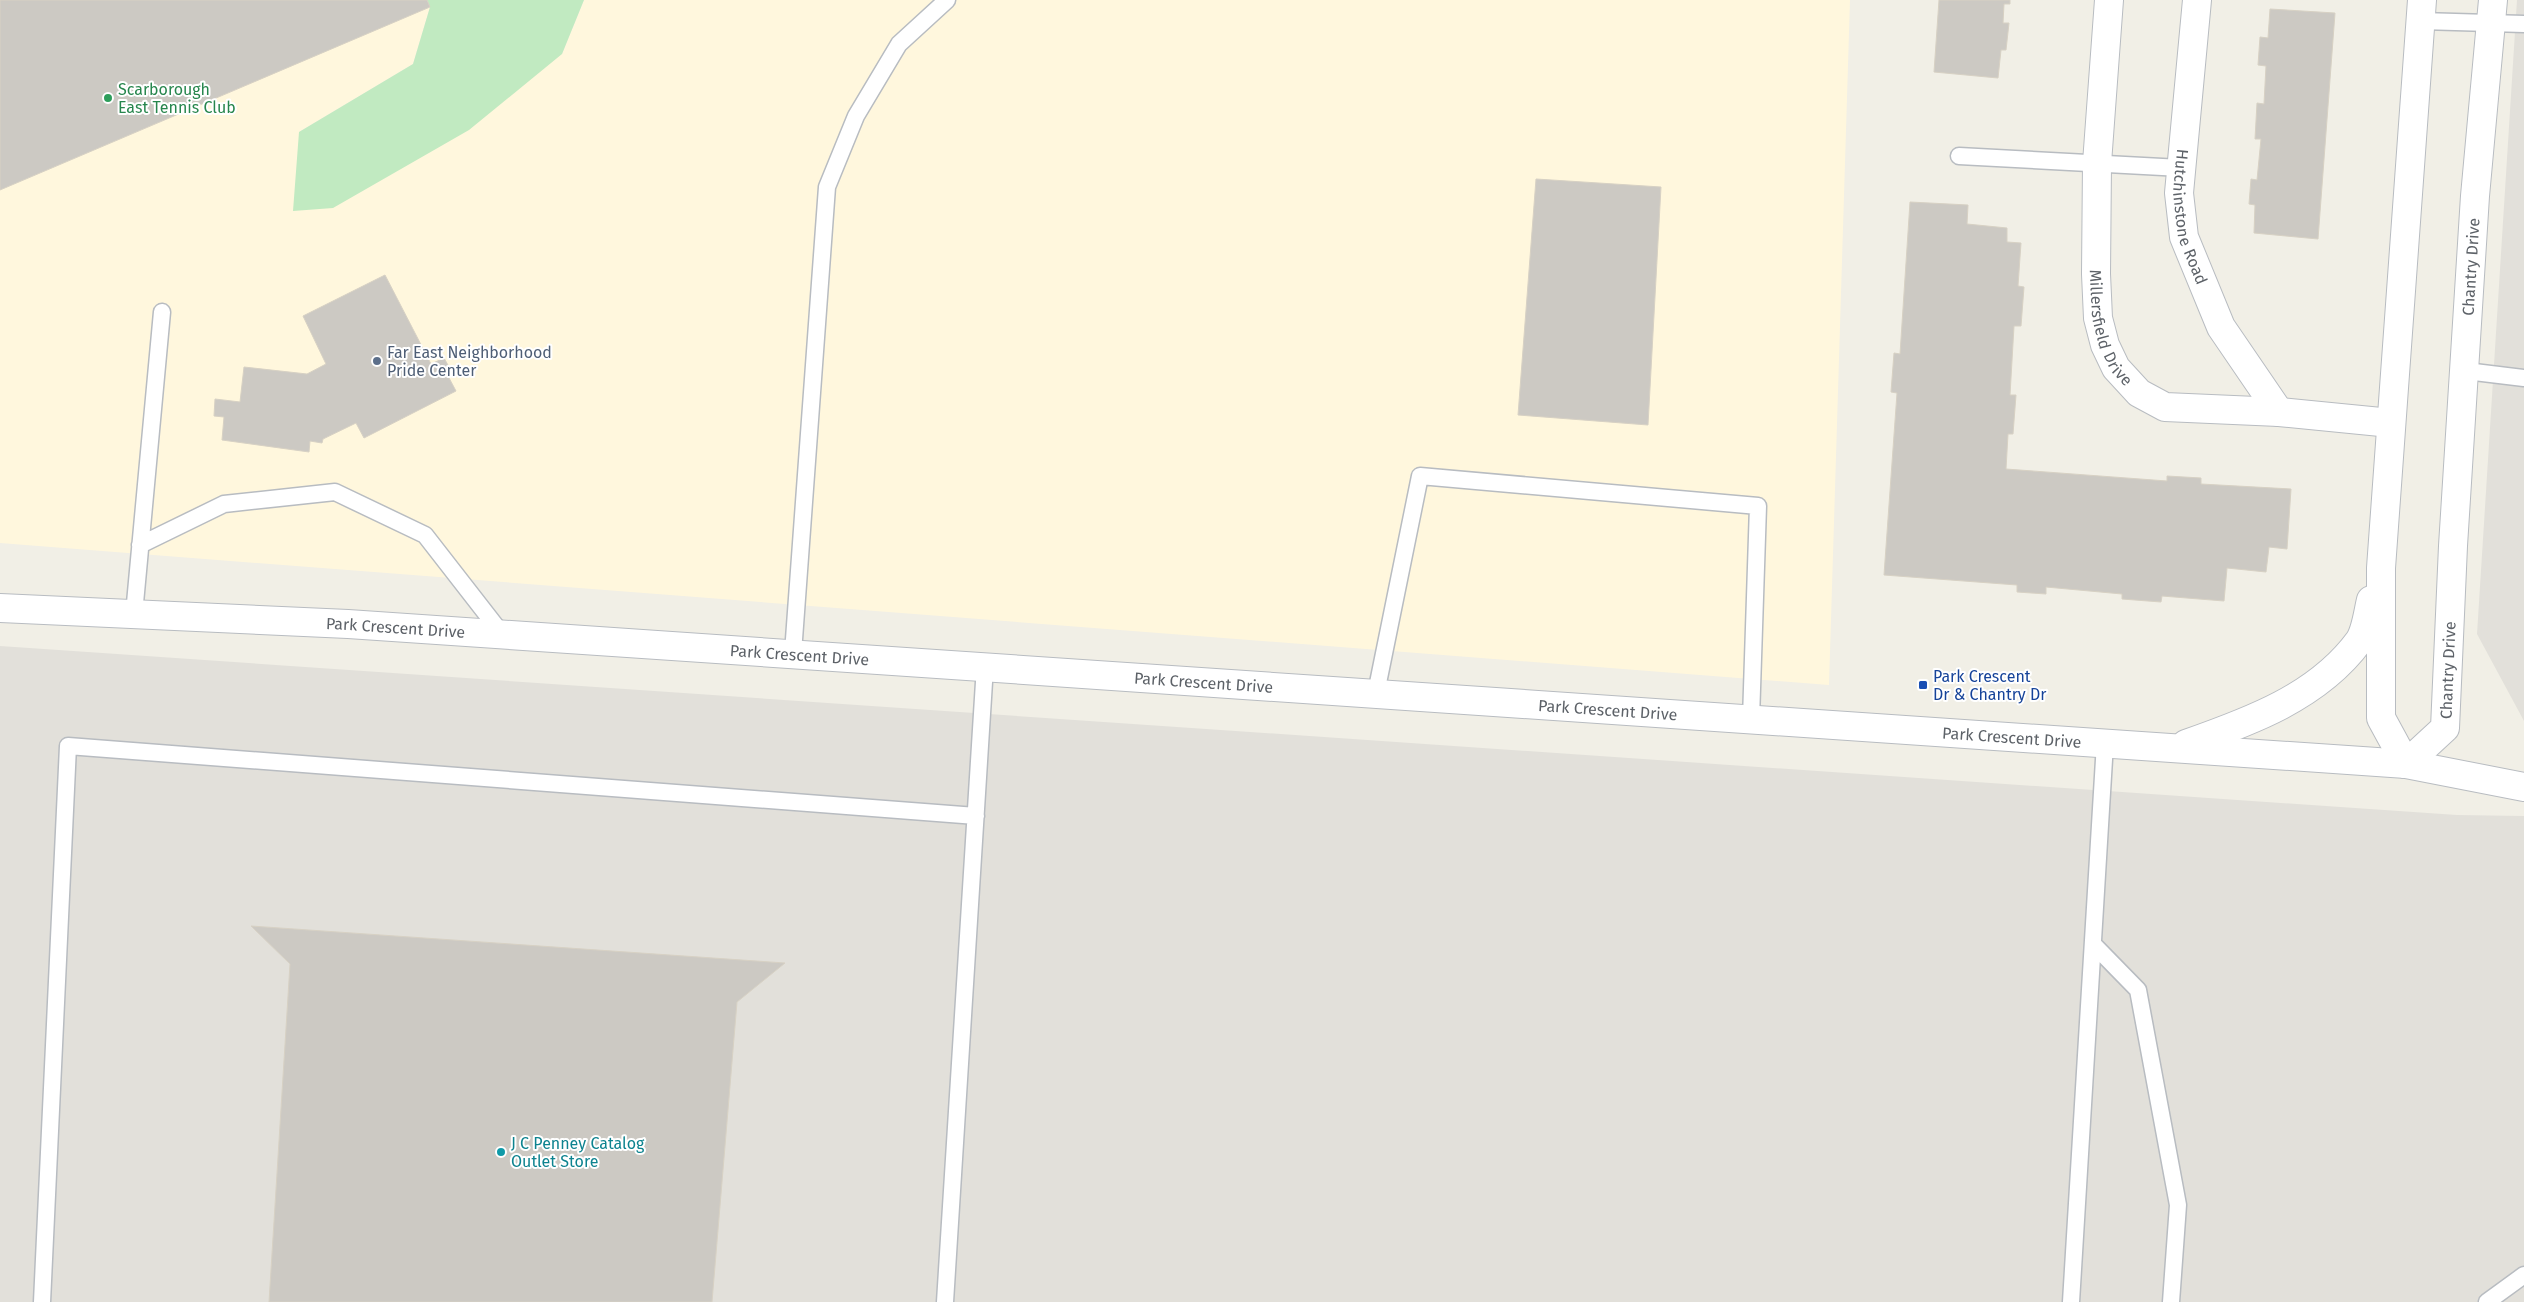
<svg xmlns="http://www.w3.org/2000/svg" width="2524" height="1302" font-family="'Fira Sans',sans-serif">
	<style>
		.commercial { fill: #fff7dd }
		.industrial { fill: #e2e0da }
		.green { fill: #c1eac1 }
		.building { fill: #ccc9c3; stroke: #d7d1c4 }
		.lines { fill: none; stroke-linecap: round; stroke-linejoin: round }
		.service-casing { stroke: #b8bcc1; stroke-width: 19 }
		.minor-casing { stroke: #b8bcc1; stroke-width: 30 }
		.tertiary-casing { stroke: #b8bcc1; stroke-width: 30 }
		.service { stroke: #fff; stroke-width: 16 }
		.minor { stroke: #fff; stroke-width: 28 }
		.tertiary { stroke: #fff; stroke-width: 28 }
		.leisure-dot { fill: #2e9e5b; stroke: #fff; stroke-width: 2 }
		.service-dot { fill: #5c6f8a; stroke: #fff; stroke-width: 2 }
		.transit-dot { fill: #1a4fb4; stroke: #fff; stroke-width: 2 }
		.culture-dot { fill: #0f9aa8; stroke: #fff; stroke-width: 2 }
		.labels { text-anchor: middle; stroke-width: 4; stroke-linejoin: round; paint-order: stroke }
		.leisure-label { font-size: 16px; fill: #27864d; stroke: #fff; text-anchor: start }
		.street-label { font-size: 16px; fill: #5d6268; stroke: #fff }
		.service-label { font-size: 16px; fill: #4e5e75; stroke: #fff; text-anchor: start }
		.transit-label { font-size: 16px; fill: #164399; stroke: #fff; text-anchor: start }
		.culture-label { font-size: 16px; fill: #0d838f; stroke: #fff; text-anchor: start }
	</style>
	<rect width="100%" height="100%" fill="#f1efe6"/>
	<path class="commercial" d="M0,0H427L430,7L413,64L299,132L562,54L584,0H1850L1829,685L0,543Z"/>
	<path class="industrial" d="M2517,0H2524V721L2477,634Z
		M0,646L2457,815L2524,816V1302H0Z"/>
	<path class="green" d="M427,0H584L562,54L469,130L333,208L293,211L299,132L413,64L430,7Z"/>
	<path class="building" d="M0,0H427L430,7L0,190Z
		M1939,0H2010V4H2004L2003,23H2009L2006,50H2001L1998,78L1934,72Z
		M2270,9L2335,13L2318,239L2254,233L2255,205L2249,204L2251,179L2257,180L2261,139H2255L2257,103L2264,104L2266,66L2258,65L2260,37L2268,38Z
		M1536,179L1661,187L1648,425L1518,415Z
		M1910,202L1968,205L1967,224L2007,228V242L2021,243L2018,286L2024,287L2021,326H2014L2010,395H2016L2013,434H2008L2006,469L2167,481V476L2201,478V484L2291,489L2287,549L2269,547L2266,572L2227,568L2224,601L2162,596L2161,602L2122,599V594L2046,587V594L2017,592V585L1884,575L1897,393L1891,392L1894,353L1900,354Z
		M385,275L431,364L444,358L453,374L448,376L456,391L364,438L356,423L323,439L322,443L310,441L309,452L222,440L224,417L214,416L215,399L240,402L244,367L307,374L326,364L303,316Z
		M251,926L785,963L737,1002L712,1302H269L290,964Z"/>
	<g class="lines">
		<g class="service-casing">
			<path id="service" d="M2421,21L2524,24
				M1959,156L2181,168
				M2466,371L2524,378
				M140,545L224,504L335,492L425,535L502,634
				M134,614L162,312
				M793,653L827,187L856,116L899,44L947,0
				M1376,693L1420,476L1758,506L1751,719
				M2093,944L2138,990L2178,1205L2171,1302
				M42,1302L68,746L976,816
				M945,1302L985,666
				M2071,1302L2105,743
				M2487,1302L2524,1275"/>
		</g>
		<g class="minor-casing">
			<g id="minor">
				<path id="s1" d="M2109,0L2097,163L2096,274L2098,318L2105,345L2116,368L2139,393L2165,407L2279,412L2391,423"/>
				<path id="s2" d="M2197,0L2179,193L2184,237L2221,327L2279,412"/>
				<path d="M2406,764L2524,787"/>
			</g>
		</g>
		<g class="tertiary-casing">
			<g id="tertiary">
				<path id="s3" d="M0,608L348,624L2406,764"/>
				<path d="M2186,744C2249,722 2318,697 2359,641C2366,631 2368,612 2371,600"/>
				<path id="s4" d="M2406,764L2445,728L2453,546L2475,196L2493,0"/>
				<path d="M2406,764L2381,718V568L2422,0"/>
			</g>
		</g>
		<use href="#service" class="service"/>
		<use href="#minor" class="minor"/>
		<use href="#tertiary" class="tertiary"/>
	</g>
	<circle class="leisure-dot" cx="108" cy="98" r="5"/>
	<circle class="service-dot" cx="377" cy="361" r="5"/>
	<rect class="transit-dot" x="1918" y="680" width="10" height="10" rx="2.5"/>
	<circle class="culture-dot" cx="501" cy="1152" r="5"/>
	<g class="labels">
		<g class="leisure-label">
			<text x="118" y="95">Scarborough<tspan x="118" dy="18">East Tennis Club</tspan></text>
		</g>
		<g class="street-label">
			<text dy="6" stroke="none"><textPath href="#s2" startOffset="219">Hutchinstone Road</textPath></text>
			<text dy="6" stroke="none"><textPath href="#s4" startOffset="515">Chantry Drive</textPath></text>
			<text dy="6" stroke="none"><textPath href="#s1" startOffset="331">Millersfield Drive</textPath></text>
			<text dy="6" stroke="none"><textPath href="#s3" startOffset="396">Park Crescent Drive</textPath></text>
			<text dy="6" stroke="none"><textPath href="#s3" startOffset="801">Park Crescent Drive</textPath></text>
			<text dy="6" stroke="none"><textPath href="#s4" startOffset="111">Chantry Drive</textPath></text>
			<text dy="6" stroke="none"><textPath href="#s3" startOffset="1206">Park Crescent Drive</textPath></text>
			<text dy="6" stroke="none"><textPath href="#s3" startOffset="1611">Park Crescent Drive</textPath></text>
			<text dy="6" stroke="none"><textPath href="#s3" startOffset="2016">Park Crescent Drive</textPath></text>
		</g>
		<g class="service-label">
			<text x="387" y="358">Far East Neighborhood<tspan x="387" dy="18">Pride Center</tspan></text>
		</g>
		<g class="transit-label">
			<text x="1933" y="682">Park Crescent<tspan x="1933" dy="18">Dr &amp; Chantry Dr</tspan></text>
		</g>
		<g class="culture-label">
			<text x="511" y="1149">J C Penney Catalog<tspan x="511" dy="18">Outlet Store</tspan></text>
		</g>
	</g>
</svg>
